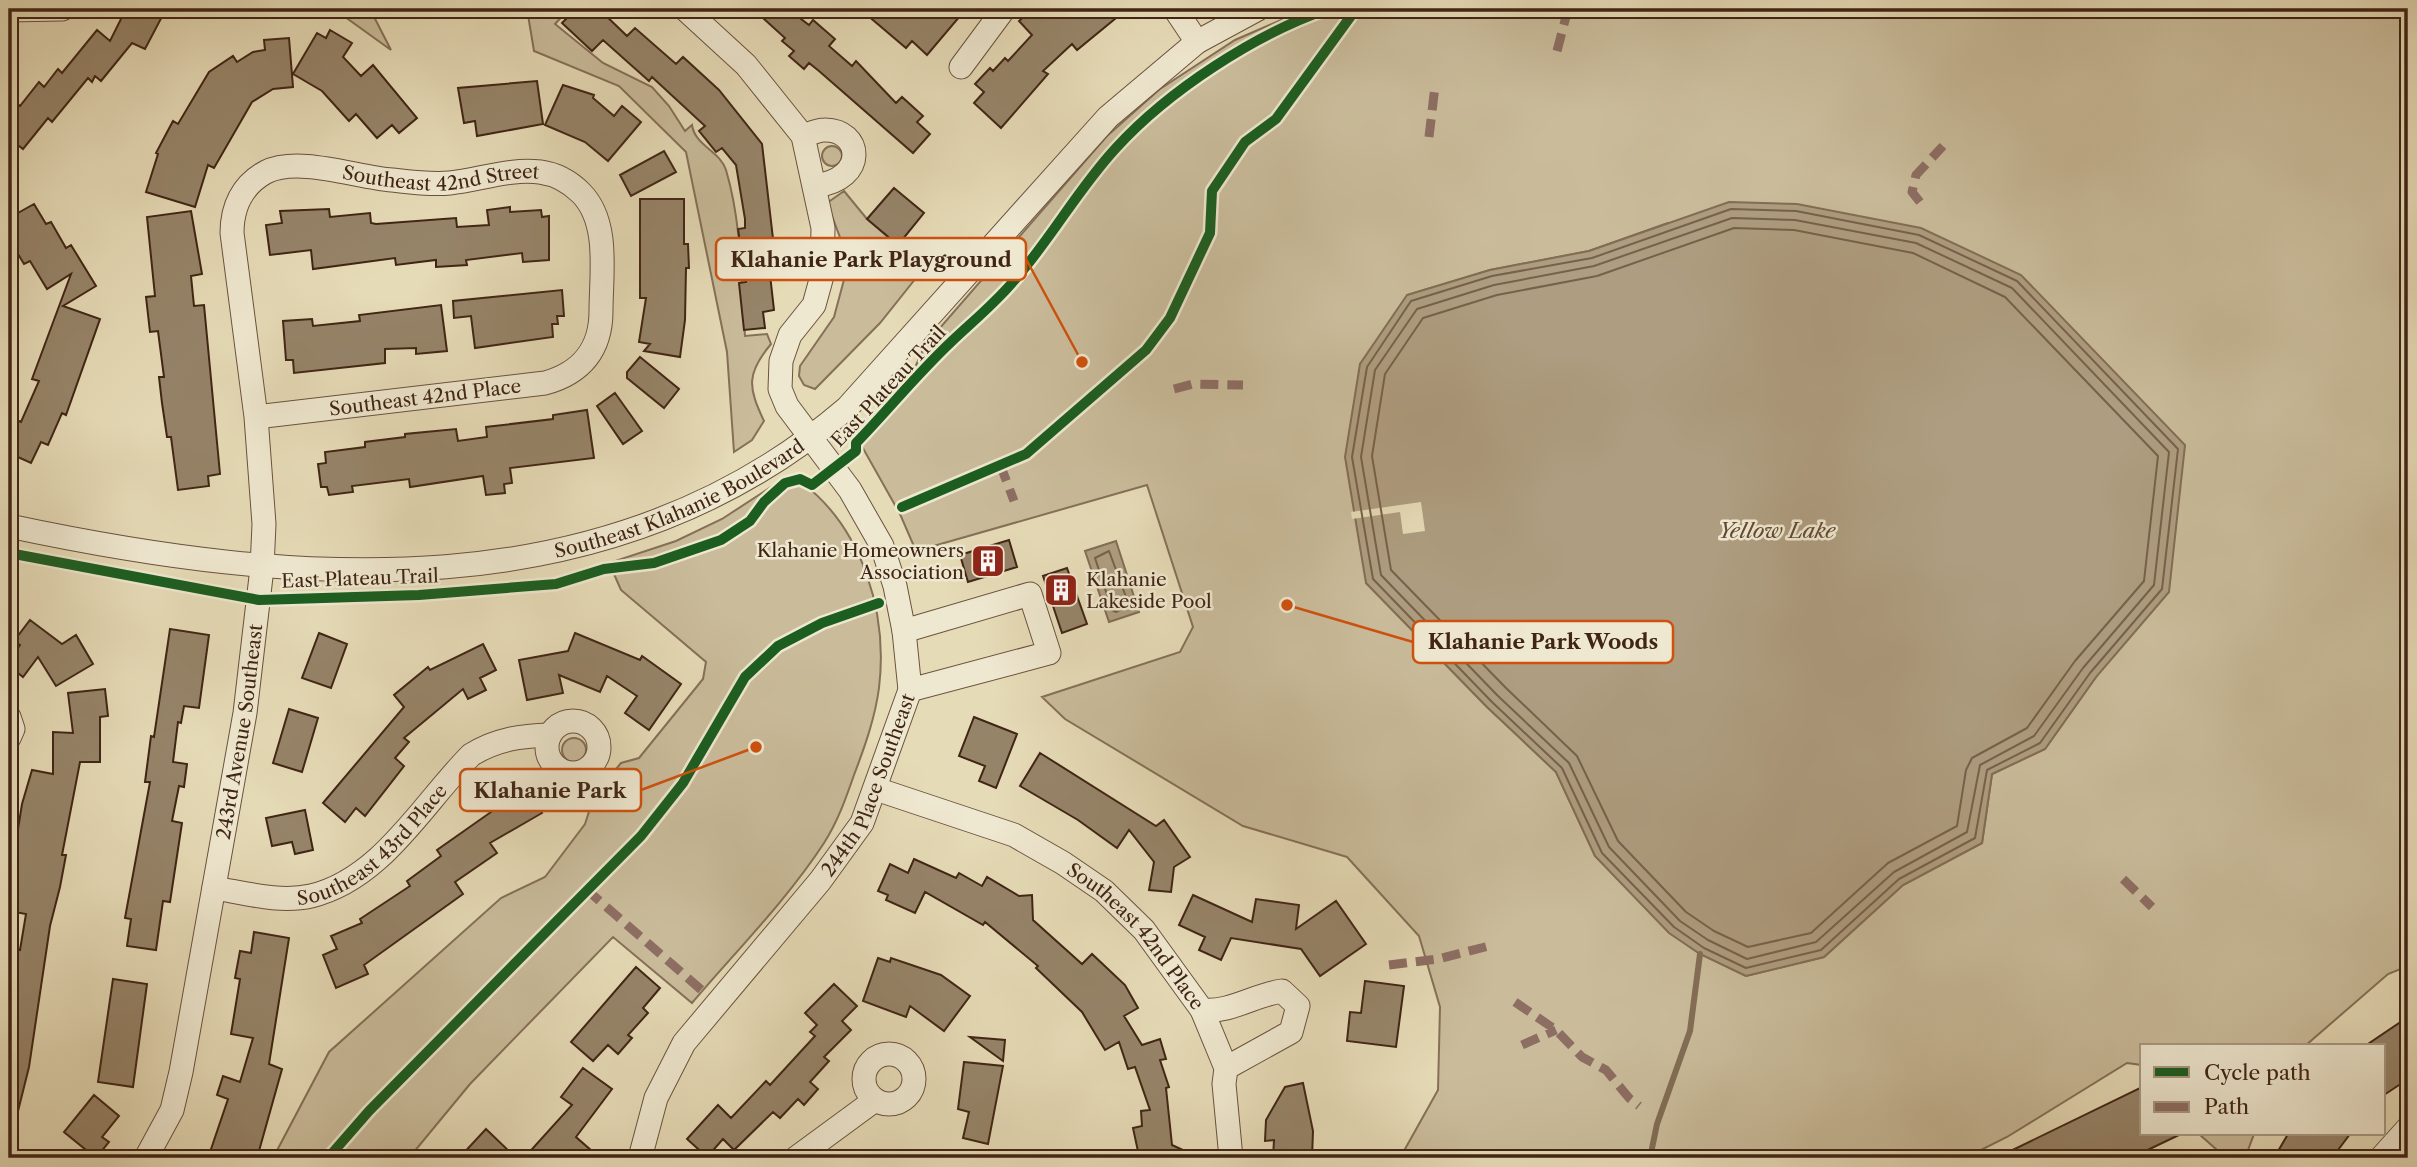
<svg xmlns="http://www.w3.org/2000/svg" width="2417" height="1167" font-family="'Libre Caslon Text',serif">
	<style>
		.green { fill: #cabc9b; stroke: #857058; stroke-width: 2; fill-rule: evenodd }
		.water { fill: #ae9d80; stroke: #826d55; stroke-width: 2 }
		.pier { fill: #e6dbb7 }
		.lines { fill: none; stroke-linecap: round; stroke-linejoin: round }
		.shore { stroke: #77614a; stroke-width: 2 }
		.stream { stroke: #826d55; stroke-width: 6 }
		.building { fill: #968469; stroke: #402515; stroke-width: 2 }
		.minor-casing { stroke: #6a523e; stroke-width: 25 }
		.minor { stroke: #efe8d0; stroke-width: 23 }
		.quiet { stroke: #8d6e63; stroke-width: 9; stroke-dasharray: 18 9; stroke-linecap: butt }
		.cycleway-casing { stroke: #efe8d0; stroke-width: 15 }
		.cycleway { stroke: #1b5e20; stroke-width: 10 }
		.labels { text-anchor: middle; stroke-width: 5; stroke-linejoin: round; paint-order: stroke }
		.street-label { font-size: 19px; fill: #402515; stroke: #efe8d0 }
		.poi-label { font-size: 19px; fill: #402515; stroke: #efe8d0; text-anchor: end }
		.water-label { font-size: 21px; font-style: italic; fill: #614935; stroke: #efe8d0 }
		.leader { fill: none; stroke: #cf510d; stroke-width: 2.5 }
		.callout-dot { fill: #cf510d; stroke: #efe8d0; stroke-width: 2.5 }
		.callout { fill: #efe8d0; stroke: #cf510d; stroke-width: 2.5 }
		.callout-label { font-size: 21px; text-anchor: middle; font-weight: bold; fill: #402515 }
	</style>
	<rect width="100%" height="100%" fill="#e6dbb7"/>
	<filter id="stains"><feTurbulence type="fractalNoise" baseFrequency=".00286" numOctaves="4"/><feColorMatrix values="0 0 0 0 .2 0 0 0 0 .09 0 0 0 0 .02 0 0 0 .5 -.17"/></filter>
	<radialGradient id="worn" r=".72"><stop offset=".6" stop-color="#630" stop-opacity="0"/><stop offset="1" stop-color="#630" stop-opacity=".3"/></radialGradient>
	<path class="green" d="M334,9H370L391,50Z
		M527,9H569L555,24L603,63L652,87L669,106L685,131L692,125C695,146 720,151 726,170C742,224 741,281 745,336L767,334L771,344C746,374 748,387 764,421L752,440L734,452L727,352L686,152L619,86L534,51Z
		M1306,9H2408V966L2388,974L2305,1046H2142V1065L2127,1063L2007,1137L1965,1158H1400L1438,1090L1440,1007L1419,936L1347,857L1243,826L1065,719L1042,697L1180,652L1193,627L1147,485L916,551L900,514L860,443L900,401L925,345L1107,136L1160,89L1235,40ZM1668,223L2096,677L2045,749L1992,774L1982,843L1903,885L1824,957L1746,976L1700,954L1670,933L1595,856L1556,772L1487,707L1366,583L1407,295L1490,270L1589,251Z
		M822 156a10 10 0 1 1 20 0a10 10 0 1 1-20 0Z
		M844,191L867,219L924,268L880,323L815,389L804,385L799,376L800,366L834,317L849,261L827,203Z
		M801,482C863,528 888,614 879,688C875,718 865,746 854,775C846,798 838,821 824,843C787,900 736,951 692,1003L613,937L470,1084L409,1158H273L329,1052L501,898L545,877L585,824L594,796L621,763L639,758L703,679L706,662L621,590L609,563L676,541L722,519L771,487Z
		M562 750a12 12 0 1 1 24 0a12 12 0 1 1-24 0Z
		M2199,1134H2254L2245,1158H2226Z"/>
	<path class="water" d="M1729,202L1797,204L1921,228L2021,275L2185,445L2169,592L2096,677L2045,749L1992,774L1982,843L1903,885L1824,957L1746,976L1700,954L1669,933L1595,856L1556,772L1487,707L1366,583L1345,457L1360,364L1407,295L1490,270L1589,251Z
		M1116,541L1139,612L1109,622L1085,551Z"/>
	<path class="pier" d="M1421,502L1425,531L1403,534L1400,512L1352,519L1351,512Z"/>
	<g class="lines">
		<path class="shore" d="M1731,209L1796,211L1919,235L2017,281L2178,449L2162,589L2090,673L2040,743L1987,770L1975,838L1899,879L1821,950L1746,968L1704,948L1674,927L1602,853L1562,768L1492,702L1373,579L1352,457L1367,367L1411,301L1492,276L1592,258Z
			M1732,218L1795,220L1916,243L2012,288L2169,452L2154,585L2083,668L2034,736L1980,765L1967,832L1894,872L1816,942L1747,959L1708,940L1680,921L1609,847L1569,763L1498,696L1381,575L1361,457L1375,370L1417,309L1494,285L1594,266Z
			M1734,228L1794,230L1913,253L2005,297L2158,456L2144,581L2075,661L2027,728L1972,758L1966,770L1957,826L1888,863L1811,933L1748,947L1714,931L1686,912L1618,841L1577,756L1506,688L1391,570L1372,456L1385,374L1423,318L1497,295L1597,276Z
			M1109,551L1129,605L1116,612L1112,610L1095,558Z"/>
		<path class="stream" d="M1650,1158L1657,1124L1690,1031L1700,954"/>
	</g>
	<path class="building" d="M126,9H166L145,49L132,43L101,81L95,76L92,82L88,78L52,122L48,118L23,149L9,138V97L20,106L39,82L44,87L58,69L62,73L97,30L110,41Z
		M576,9H599L627,36L635,28L676,64L683,57L719,90L762,144L775,256L768,257L774,310L763,312L765,328L744,330L739,283L746,282L738,229L745,228V219L736,165L722,148L716,152L699,131L705,126L652,77L649,81L603,40L592,51L562,23Z
		M753,9H788L809,25L813,20L835,39L829,46L852,66L856,61L896,103L902,97L923,116L917,122L930,134L913,153L819,71L809,63L804,69L789,56L794,51L782,41L785,38Z
		M860,9H966L927,55L912,41L906,48Z
		M1033,9H1127L1077,50L1072,44L1043,71L1048,74L1001,128L974,103L984,92L975,84L990,68L993,71L1005,58L1008,61L1032,35L1019,21Z
		M330,30L352,43L343,57L361,76L373,65L417,118L399,133L392,125L377,138L356,114L349,121L322,91L293,74L317,33L326,38Z
		M289,38L293,87L273,89L252,102L214,168L208,165L195,207L146,192L158,154L156,153L173,121L178,124L209,72L233,56L237,62L253,52L265,50L264,40Z
		M537,81L543,124L477,136L475,121L464,123L458,88Z
		M563,85L594,95L593,98L614,116L622,106L641,122L608,161L585,142L545,125Z
		M664,151L676,172L631,196L620,175Z
		M894,188L924,213L898,245L867,219Z
		M640,199H684V244H688L689,268H686L685,320L680,357L644,351L650,344L639,342L646,298H640Z
		M34,204L46,224L51,222L66,248L71,245L96,286L63,306L100,319L66,415L62,413L48,445L41,442L31,463L9,453V417L21,422L39,381L32,379L71,274L47,289L30,261L24,264L9,239V218Z
		M510,207V212L541,210L542,217L549,216V260L523,262L522,253L466,260L467,265L436,267V260L396,265L395,258L313,269L311,250L270,255L266,225L282,223L280,211L329,209L330,217L370,213L371,223L376,224L456,218L457,227L489,225L487,210Z
		M191,211L202,274L191,276L194,306L204,305L220,474L208,476L209,486L178,490L171,437H167L162,403L159,377H164L158,331L150,332L146,297L155,296L147,217Z
		M562,290L564,316H557L558,324H552L553,337L475,348L471,316L454,318L453,301Z
		M441,305L447,351L416,354V348L385,349V363L294,373L293,360H286L283,321L312,319L313,326L360,321L359,315Z
		M640,357L679,389L664,408L627,378V372Z
		M615,393L642,431L623,444L597,406Z
		M587,410L594,458L510,468L512,483L504,484L505,493L486,495L483,476L410,487L409,479L352,486L353,492L329,495L327,487H321L318,464L326,463L325,452L365,447V442L405,437V434L456,429L458,441L487,437L486,427L553,419V415Z
		M1009,540L1017,567L968,582L960,555Z
		M1067,568L1087,624L1062,633L1043,576Z
		M30,620L62,644L76,635L93,664L56,686L38,657L23,677L9,666V661L20,645L14,641Z
		M170,629L209,635L199,708L184,706L181,723L178,722L173,762L187,764L184,787L179,786L172,821L182,823L170,902L163,901L156,950L127,946L131,919L125,918L150,782H145L151,736L154,737Z
		M319,633L347,644L331,688L302,678Z
		M575,633L640,660L642,656L681,684L649,730L625,713L637,696L607,676L600,692L559,675L563,693L527,700L519,660L568,651Z
		M483,644L496,670L480,678L486,690L468,699L463,689L404,738L409,742L395,758L404,766L365,816L356,808L345,822L323,803L404,707L394,695L428,667L430,670Z
		M105,689L108,716L100,717V762H80L62,855H66L60,887L50,926L29,1067L15,1123L9,1122V948L20,950L26,914L9,911V885L22,804L32,770L53,774V732L73,733L68,693Z
		M289,709L318,718L302,772L273,763Z
		M974,717L1017,734L996,788L979,781L985,766L959,756Z
		M1040,753L1156,826L1164,820L1190,857L1174,867L1171,892L1149,890L1154,862L1129,830L1117,848L1078,820L1020,786Z
		M524,783L542,813L490,843L497,853L455,882L463,894L364,965L368,974L336,988L323,955L337,949L331,936L362,923L360,919L410,886L407,881L441,856L437,850L491,812L487,805Z
		M305,810L313,850L295,854L292,842L272,846L266,818Z
		M914,859L956,878L959,873L982,886L987,877L1019,896L1032,895L1033,920L1082,964L1092,954L1125,985L1138,1008L1124,1016L1142,1045L1160,1039L1166,1059L1160,1060L1169,1087L1166,1088L1172,1145L1200,1158L1139,1156L1133,1128L1142,1126L1141,1111L1150,1110L1135,1067L1128,1069L1119,1042L1105,1050L1082,1012L1036,968L1038,966L985,922L983,925L925,892L915,913L886,900L888,895L878,891L890,864L908,873Z
		M1193,895L1252,922L1256,899L1299,905L1296,929L1336,901L1366,944L1320,976L1301,949L1231,938L1221,960L1199,950L1205,937L1179,925Z
		M254,932L289,938L269,1064L282,1069L257,1158H208L228,1099L217,1095L223,1076L240,1082L253,1038L231,1034L240,979L235,978L240,951L251,953Z
		M878,958L890,962L891,958L941,975L970,996L944,1031L910,1006L906,1017L863,1001Z
		M636,967L660,988L643,1008L648,1013L628,1035L632,1038L618,1054L608,1045L593,1061L571,1042Z
		M113,979L147,984L133,1087L98,1082Z
		M1365,981L1404,986L1396,1047L1347,1041L1350,1012L1361,1013Z
		M834,984L857,1006L842,1021L851,1030L824,1057L829,1061L810,1082L818,1089L804,1105L798,1099L780,1118L773,1112L734,1150L723,1139L707,1157L687,1139L718,1105L731,1118L766,1081L770,1085L815,1036L810,1032L817,1025L805,1013Z
		M2408,1017V1079L2384,1095V1046H2365Z
		M970,1037L1005,1040L1003,1061Z
		M964,1062L1003,1066L988,1144L963,1138L969,1112L958,1109Z
		M583,1068L612,1089L576,1137L600,1158H524L572,1105L561,1097Z
		M1303,1083L1313,1131L1312,1158H1273L1274,1140L1265,1141L1266,1120L1285,1087Z
		M2142,1087V1134H2181L2131,1158H1996Z
		M94,1095L119,1116L102,1137L109,1142L96,1158L64,1132Z
		M486,1129L516,1158H459Z
		M2288,1134H2350L2332,1158H2274Z"/>
	<g class="lines">
		<g class="minor-casing">
			<g id="minor">
				<path d="M1175,9L1197,42"/>
				<path d="M9,10L62,9"/>
				<path d="M961,67L1004,9"/>
				<path d="M803,136C809,134 818,130 824,130C862,129 869,179 815,186"/>
				<path id="s1" d="M9,526C296,587 608,613 847,408L1108,117L1197,42L1258,9"/>
				<path d="M904,631L1030,594L1049,653L910,690"/>
				<path d="M9,717L13,729L9,738"/>
				<circle cx="573" cy="747" r="26"/>
				<path id="s2" d="M876,789L1014,835L1063,863L1104,891L1144,930L1202,1010L1226,1068L1224,1084L1231,1158"/>
				<path id="s3" d="M214,888C245,893 280,903 311,896C382,879 423,803 471,755C496,739 521,736 550,735"/>
				<path d="M1202,1010C1230,1013 1254,995 1282,991L1298,1006L1291,1032L1226,1068"/>
				<circle cx="889" cy="1079" r="25"/>
				<path id="s4" d="M146,1158L172,1110L181,1072L245,713L262,568L264,524L256,417L232,233C232,207 242,185 266,172C298,156 356,177 392,180C410,182 431,185 450,183C479,180 511,168 540,172C555,174 570,182 581,193C610,222 601,274 601,311C601,349 582,373 545,383L256,417"/>
				<path id="s5" d="M640,1158L656,1098L684,1043L820,881L862,823L910,690L904,631L895,586L882,546L850,490L787,406L780,389L781,361L790,335L814,305L822,276L823,228L803,136L746,65L685,9"/>
				<path d="M796,1158L875,1100"/>
				<path d="M2381,1158L2408,1128"/>
			</g>
		</g>
		<use href="#minor" class="minor"/>
		<path class="quiet" d="M1557,51L1568,9
			M1429,137L1435,86
			M1920,202L1912,192L1916,175L1943,146
			M1174,389L1193,384L1243,385
			M1000,464L1014,501
			M2123,879L2152,907
			M586,889L706,994
			M1389,965L1438,959L1493,945
			M1515,1002L1556,1030L1582,1057L1606,1070L1629,1098L1639,1106
			M1522,1045L1556,1030"/>
		<g class="cycleway-casing">
			<path id="cycleway" d="M902,507L1026,454L1146,350L1170,318L1210,233L1212,191L1245,142L1276,119L1356,9
				M9,553L259,600L419,595L556,584L604,569L654,563L721,540L750,521L764,502L785,483L800,479L812,485L856,451V443C888,410 917,374 951,342C971,323 993,305 1012,283C1050,241 1077,190 1116,148C1168,91 1255,34 1328,9
				M328,1158L369,1111L641,836L683,783L745,677L778,646L822,623L879,603"/>
		</g>
		<use href="#cycleway" class="cycleway"/>
	</g>
	<defs>
		<g id="building-square" transform="scale(1.75)"><rect x="-9" y="-9" width="18" height="18" rx="4" fill="#8f2418" stroke="#efe8d0"/><path d="M-4-6H4V6H1V3H-1V6H-4ZM-2.5-4.3h1.7v1.8h-1.7ZM.8-4.3h1.7v1.8H.8ZM-2.5-1h1.7V.8h-1.7ZM.8-1h1.7V.8H.8Z" fill="#fff"/></g>
	</defs>
	<g fill-rule="evenodd">
		<use href="#building-square" x="988" y="561"/>
		<use href="#building-square" x="1061" y="590"/>
	</g>
	<g class="labels">
		<g class="street-label">
			<text dy="7" stroke="none"><textPath href="#s4" startOffset="1192">Southeast 42nd Street</textPath></text>
			<text transform="translate(888 386) rotate(-47)" y="7">East Plateau Trail</text>
			<text transform="translate(425 397) rotate(-7)" y="7">Southeast 42nd Place</text>
			<text dy="7" stroke="none"><textPath href="#s1" startOffset="686">Southeast Klahanie Boulevard</textPath></text>
			<text transform="translate(360 578) rotate(-2)" y="7">East Plateau Trail</text>
			<text dy="7" stroke="none"><textPath href="#s4" startOffset="439">243rd Avenue Southeast</textPath></text>
			<text dy="7" stroke="none"><textPath href="#s5" startOffset="444">244th Place Southeast</textPath></text>
			<text dy="7" stroke="none"><textPath href="#s3" startOffset="178">Southeast 43rd Place</textPath></text>
			<text dy="7" stroke="none"><textPath href="#s2" startOffset="306">Southeast 42nd Place</textPath></text>
		</g>
		<g class="poi-label">
			<text x="964" y="557">Klahanie Homeowners<tspan x="964" dy="22">Association</tspan></text>
			<text x="1086" y="586" text-anchor="start">Klahanie<tspan x="1086" dy="22">Lakeside Pool</tspan></text>
		</g>
		<g class="water-label">
			<text x="1777" y="538">Yellow Lake</text>
		</g>
	</g>
	<path class="leader" d="M1082 362L1026 259M1287 605L1413 642M756 747L641 790"/>
	<g class="callout-dot">
		<circle cx="1082" cy="362" r="7"/>
		<circle cx="1287" cy="605" r="7"/>
		<circle cx="756" cy="747" r="7"/>
	</g>
	<g class="callout">
		<rect x="716" y="238" width="310" height="42" rx="7"/>
		<rect x="1413" y="621" width="260" height="42" rx="7"/>
		<rect x="460" y="769" width="181" height="42" rx="7"/>
	</g>
	<g class="callout-label">
		<text x="871" y="267">Klahanie Park Playground</text>
		<text x="1543" y="649">Klahanie Park Woods</text>
		<text x="550" y="798">Klahanie Park</text>
	</g>
	<rect width="2417" height="1167" fill="none" stroke="#e6dbb7" stroke-width="35"/>
	<rect x="10" y="10" width="2396" height="1146" fill="none" stroke="#402515" stroke-width="3.5"/>
	<rect x="18" y="18" width="2382" height="1132" fill="none" stroke="#402515" stroke-width="2"/>
	<rect x="2140" y="1044" width="245" height="91" fill="#efe8d0" stroke="#a99a85" stroke-width="2"/>
	<rect x="2154" y="1067" width="35" height="10" fill="#1b5e20" stroke="#a99a85" stroke-width="2"/>
	<text x="2204" y="1080" font-size="21" fill="#402515">Cycle path</text>
	<rect x="2154" y="1102" width="35" height="10" fill="#8d6e63" stroke="#a99a85" stroke-width="2"/>
	<text x="2204" y="1114" font-size="21" fill="#402515">Path</text>
	<rect width="100%" height="100%" filter="url(#stains)"/>
	<rect width="100%" height="100%" fill="url(#worn)"/>
</svg>
